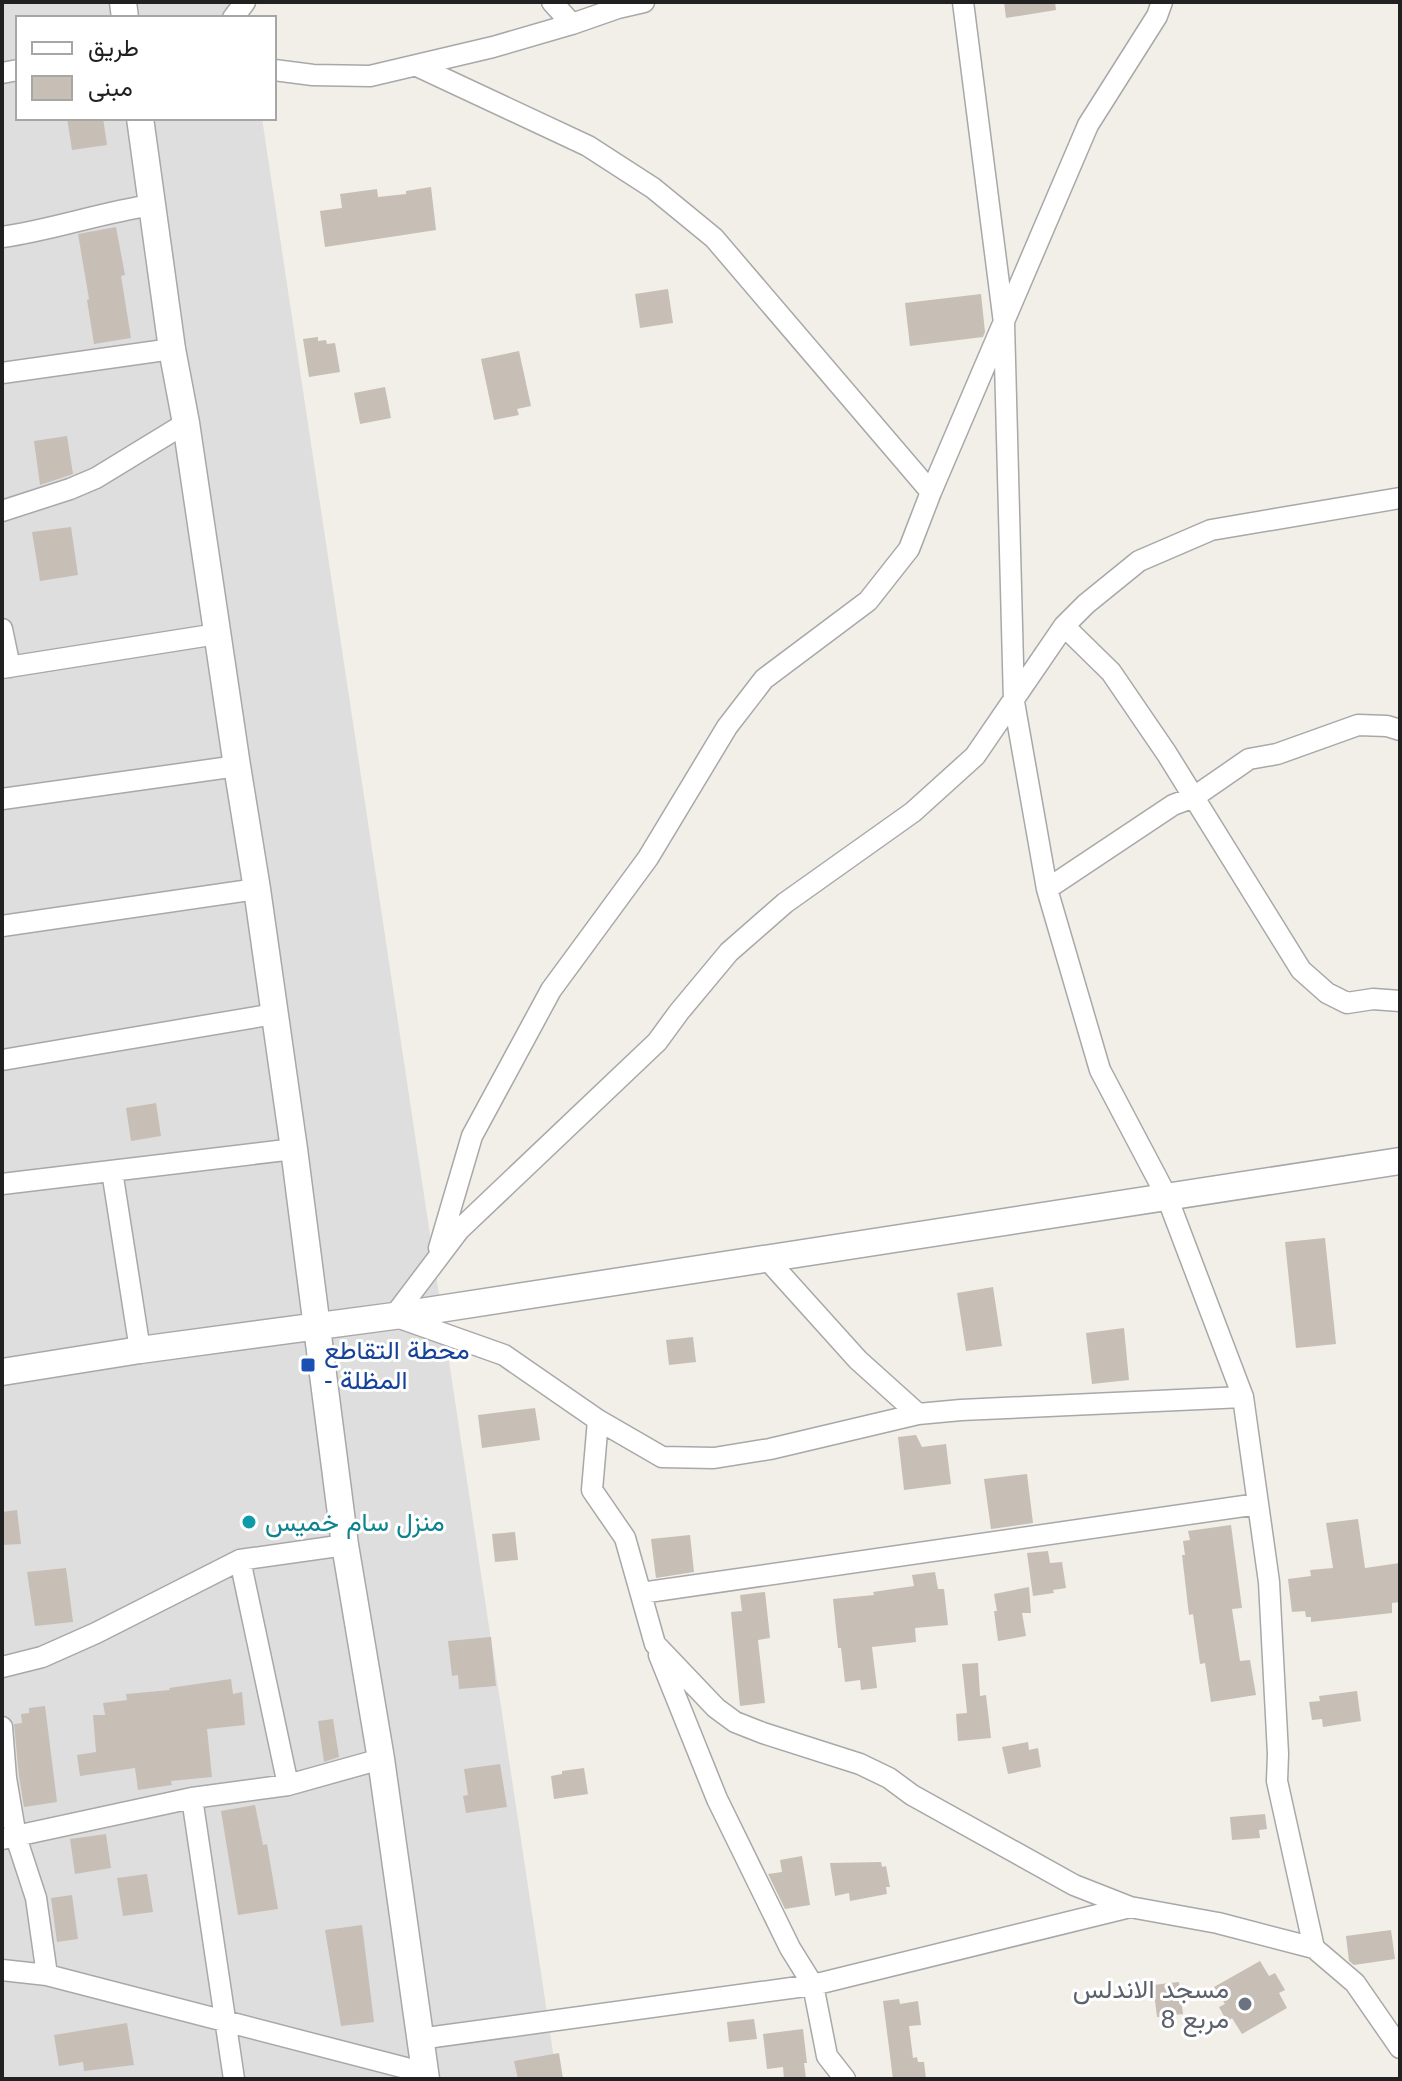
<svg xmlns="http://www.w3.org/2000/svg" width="1402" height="2081" font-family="Arial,Vazirmatn,sans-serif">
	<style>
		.residential { fill: #dfdede }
		.building { fill: #c7beb6 }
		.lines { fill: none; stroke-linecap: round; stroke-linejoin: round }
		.minor-casing { stroke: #a8a8a8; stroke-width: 23 }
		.tertiary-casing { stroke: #a8a8a8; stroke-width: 29 }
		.minor { stroke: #fff; stroke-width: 20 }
		.tertiary { stroke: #fff; stroke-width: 26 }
		.transit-dot { fill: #1a4fb4; stroke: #fff; stroke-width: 3 }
		.culture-dot { fill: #0f9aa8; stroke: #fff; stroke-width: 3 }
		.worship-dot { fill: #6b7280; stroke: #fff; stroke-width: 3 }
		.labels { text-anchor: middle; stroke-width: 6; stroke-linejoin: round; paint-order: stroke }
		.transit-label { font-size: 26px; fill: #164399; stroke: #fff; text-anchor: start }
		.culture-label { font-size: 26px; fill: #0d838f; stroke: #fff; text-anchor: start }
		.worship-label { font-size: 26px; fill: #5b616d; stroke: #fff; text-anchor: end }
	</style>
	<rect width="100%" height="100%" fill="#f1efe7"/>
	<path class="residential" d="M2,2H245L247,18H18V118H262L557,2079H2Z"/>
	<path class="building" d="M1004,2H1055L1056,10L1006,18Z
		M67,118H103L107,145L72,150Z
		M431,187L436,230L325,247L320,211L342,208L340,194L377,189L378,197L406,194V191Z
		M116,227L125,275L121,276L131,338L94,344L87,300L89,299L78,234Z
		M668,289L673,323L640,328L635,294Z
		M981,294L985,332L983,337L910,346L905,303Z
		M318,337V341L326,340L327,344L335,343L340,372L309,377L303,339Z
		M519,351L531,406L517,409L519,415L494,420L481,359Z
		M385,387L391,418L360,424L354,393Z
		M67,436L73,474L40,485L34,441Z
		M71,527L78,575L40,581L32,532Z
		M156,1103L161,1136L131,1141L126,1108Z
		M1325,1238L1336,1344L1296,1348L1285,1242Z
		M993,1287L1002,1346L966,1351L957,1293Z
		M1124,1328L1129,1380L1092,1384L1086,1333Z
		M693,1337L696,1362L669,1365L666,1340Z
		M535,1408L540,1440L482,1448L478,1415Z
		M916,1435L922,1447L946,1444L951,1484L904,1490L898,1437Z
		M1027,1474L1033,1523L991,1529L984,1479Z
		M17,1510L21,1544L2,1545V1512Z
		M1358,1519L1365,1568L1400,1563V1602L1392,1603V1613L1311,1622V1617H1306L1305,1611L1292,1612L1288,1579L1311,1576L1310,1570L1333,1568L1326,1523Z
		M1231,1525L1242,1608L1232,1609L1240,1661L1250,1660L1256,1695L1211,1702L1205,1663L1200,1664L1193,1614L1189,1615L1182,1555H1185L1183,1541L1190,1540L1188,1531Z
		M515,1532L518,1560L495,1562L492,1534Z
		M690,1535L694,1572L656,1578L651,1539Z
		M1048,1551L1050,1563L1062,1562L1066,1588L1053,1590L1054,1593L1033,1596L1027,1553Z
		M66,1568L73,1622L35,1626L27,1572Z
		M935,1572L938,1589H944L948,1625L915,1628L916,1642L872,1647L877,1688L861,1690L860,1680L845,1682L841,1648H838L833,1599L874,1595L873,1592L914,1586L912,1575Z
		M1029,1587L1031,1613H1022L1026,1636L998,1641L994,1611H997L994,1594Z
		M765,1592L770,1638L758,1640L765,1703L740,1706L731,1612L742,1611L740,1595Z
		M491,1637L496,1686L459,1689L458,1675L452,1676L448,1641Z
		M978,1663L980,1696L986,1695L991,1738L958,1741L956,1714L967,1713L962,1664Z
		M231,1679L233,1694L242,1692L245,1725L207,1729L212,1777L171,1781L172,1785L138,1790L135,1768L80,1776L77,1755L96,1752L93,1715H105L103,1703L127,1700L126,1694L170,1690L169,1688Z
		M1357,1691L1361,1721L1323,1727L1322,1719L1312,1720L1309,1702L1320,1701L1319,1696Z
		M45,1706L57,1802L24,1807L19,1776L14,1724L22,1723L21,1714L29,1713V1708Z
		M333,1719L339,1757L324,1762L318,1721Z
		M1028,1742L1029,1750L1038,1748L1041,1767L1008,1774L1002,1747Z
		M500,1764L507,1807L466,1813L463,1796L468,1795L464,1769Z
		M584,1768L588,1794L554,1799L551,1776L562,1774V1771Z
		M255,1805L263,1845L267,1844L278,1909L238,1915L221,1811Z
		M1265,1814L1267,1829L1259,1830L1260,1838L1232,1840L1230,1817Z
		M106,1834L111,1868L75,1874L70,1839Z
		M802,1856L810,1905L785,1909L768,1874L782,1872L780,1860Z
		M881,1862L882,1867L886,1866L890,1887H886L887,1894L850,1901L849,1893L835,1896L830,1863Z
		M147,1874L153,1912L123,1916L117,1878Z
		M72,1895L78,1939L57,1942L51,1898Z
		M362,1925L374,2022L341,2026L325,1930Z
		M1391,1930L1395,1959L1354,1965L1349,1961L1346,1936Z
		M1260,1961L1269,1976L1275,1973L1285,1990L1279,1993L1287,2008L1242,2034L1232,2018L1227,2022L1219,2007L1225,2004L1214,1987Z
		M1179,1982L1183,2014L1157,2017L1153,1985Z
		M899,1999L900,2004L918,2001L921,2025L909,2026L913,2058L917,2057L918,2062H924L926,2079H893L883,2001Z
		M754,2019L757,2039L729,2042L727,2022Z
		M127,2023L134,2065L84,2071L83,2062L59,2066L54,2035Z
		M803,2029L807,2063H804L806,2079H784L783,2067L767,2069L763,2034Z
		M559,2053L563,2079H518L514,2061Z"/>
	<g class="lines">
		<g class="minor-casing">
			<path id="minor" d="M552,2L572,24
				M963,2L1004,323L1014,702L1047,889L1100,1070L1167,1197L1243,1397L1269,1582L1278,1754L1277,1781L1314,1948
				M233,18L245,2
				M417,66L588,146L653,188L714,238L931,492
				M274,70L313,75L370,76L493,47L572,24L618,8L644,2
				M2,73L18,70
				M2,237C53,230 102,212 153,205
				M2,373L172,349
				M1400,498L1211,530L1139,561L1086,604L1064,626L975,756L913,812L785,903L729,952L679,1012L657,1042L459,1230L394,1316L504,1355L598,1420L592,1490L625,1538L655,1644L716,1708L735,1722L763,1733L860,1764L889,1778L912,1795L1074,1885L1130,1907L1218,1923L1314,1948L1355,1983L1400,2048
				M2,511L70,489L96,478L186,423
				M1064,626L1111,672L1167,754L1301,970L1327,993L1347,1003L1373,999L1400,1001
				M2,629L10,667
				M2,668L217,634
				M2,799L237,766
				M1047,889L1173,805L1194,797L1249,759L1277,754L1358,725L1387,726L1400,730
				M2,926L257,889
				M2,1060L274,1014
				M112,1171L140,1350
				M2,1184L294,1149
				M439,1248L472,1136L551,990L648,858L727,727L764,679L868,601L909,549L931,492L1088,125L1157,16L1162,2
				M767,1259L858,1360L918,1414L961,1410L1243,1397
				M598,1420L662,1457L714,1458L770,1449L918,1414
				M240,1560L288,1785
				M641,1593L1258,1504
				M659,1655L717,1799L790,1948L813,1985L827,2056L845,2079
				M2,1667L42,1657L96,1633L240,1560L345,1545
				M2,1727L6,1778L16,1837L36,1898L47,1975
				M192,1798L234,2079
				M2,1839L192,1798L288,1785L381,1759
				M2,1970L47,1975L425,2073
				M419,2039L813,1985L1130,1907"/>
		</g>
		<g class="tertiary-casing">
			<path id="tertiary" d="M123,2L125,18
				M140,118L172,349L186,423L237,766L257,889L294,1149L345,1545L381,1759L426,2079
				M2,1372L140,1350L394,1316L1400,1161"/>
		</g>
		<use href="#minor" class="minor"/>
		<use href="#tertiary" class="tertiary"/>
	</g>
	<rect class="transit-dot" x="300" y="1357" width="16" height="16" rx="4"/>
	<circle class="culture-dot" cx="249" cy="1522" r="8"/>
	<circle class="worship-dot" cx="1245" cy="2004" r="8"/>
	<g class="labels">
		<g class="transit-label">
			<text x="324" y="1359">محطة التقاطع<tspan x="324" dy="30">- المظلة</tspan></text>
		</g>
		<g class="culture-label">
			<text x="265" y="1531">منزل سام خميس</text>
		</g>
		<g class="worship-label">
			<text x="1229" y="1998">مسجد الاندلس<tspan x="1229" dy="30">مربع 8</tspan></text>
		</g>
	</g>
	<rect width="1402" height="2081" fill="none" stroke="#212121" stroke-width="8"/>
	<rect x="16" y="16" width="260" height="104" fill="#ffffff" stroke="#a6a6a6" stroke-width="2"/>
	<rect x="32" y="42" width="40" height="12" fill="#ffffff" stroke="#a6a6a6" stroke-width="2"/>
	<text x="88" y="56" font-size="24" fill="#212121">طريق</text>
	<rect x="32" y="76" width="40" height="24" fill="#c7beb6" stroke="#a6a6a6" stroke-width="2"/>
	<text x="88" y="96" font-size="24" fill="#212121">مبنى</text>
</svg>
